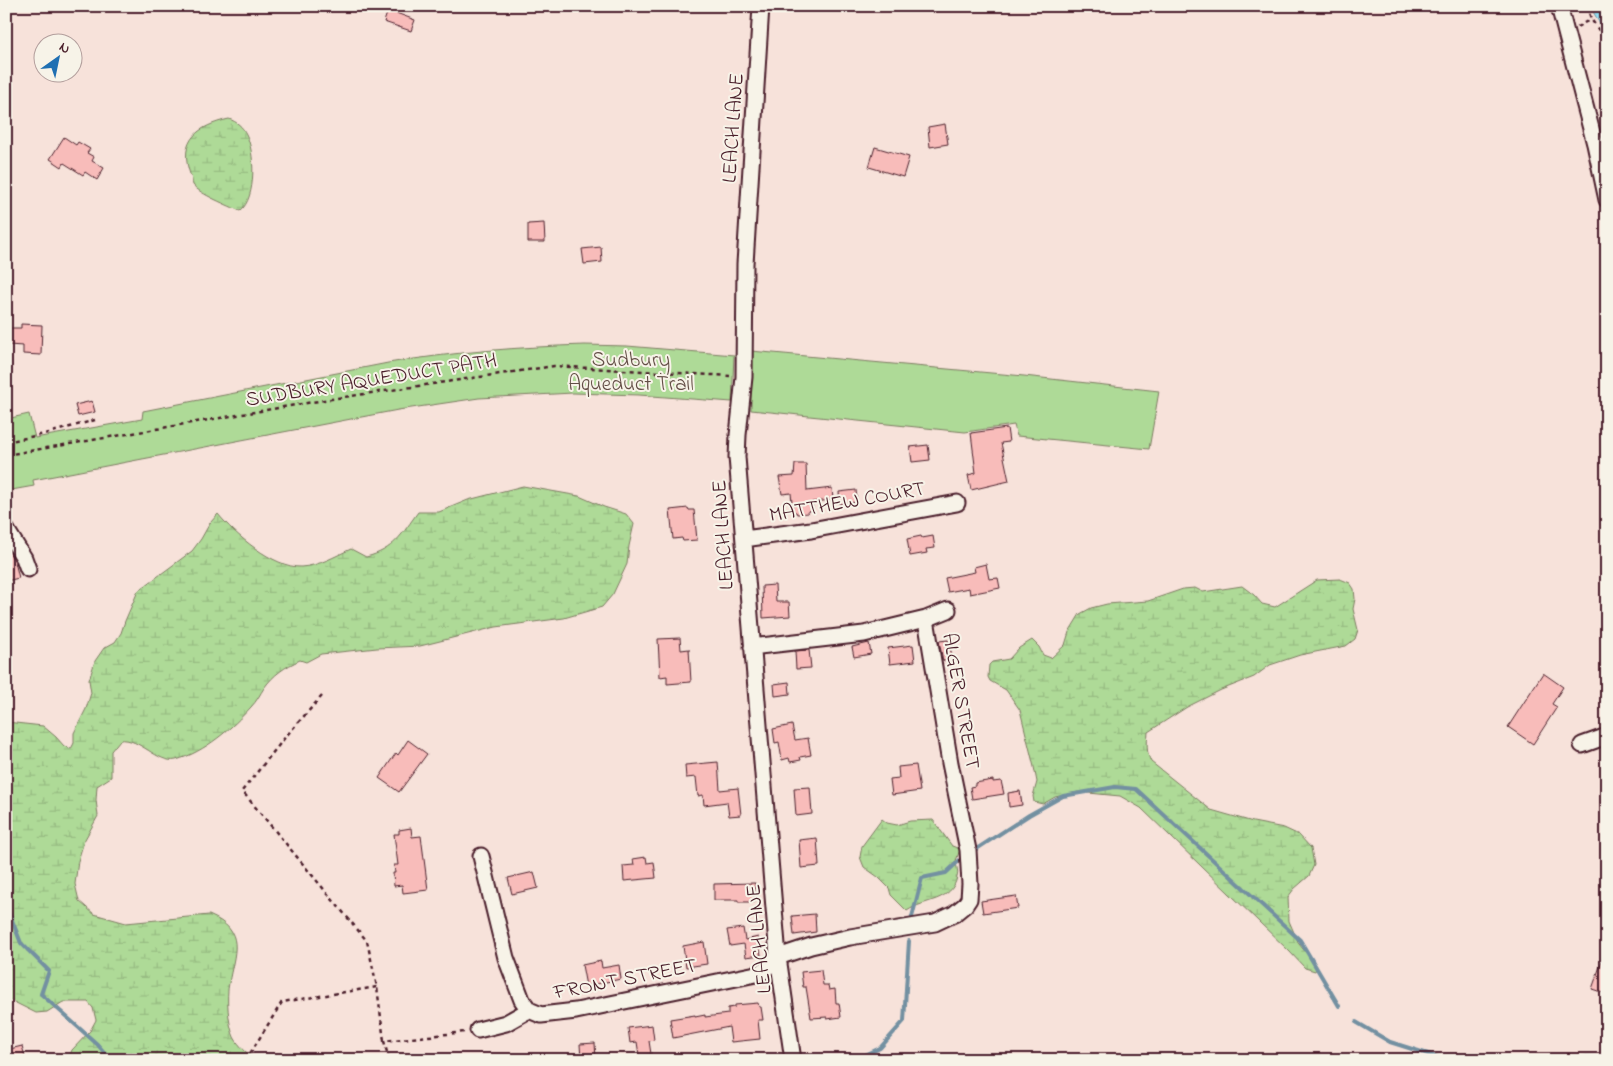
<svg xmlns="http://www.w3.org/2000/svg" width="1613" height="1066" font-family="'Indie Flower',sans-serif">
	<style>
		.wetland { fill: url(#wetland-marsh); stroke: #7c7c61 }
		.park { fill: #aeda97; stroke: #7c7c61 }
		.water { fill: url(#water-ripples); stroke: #7390a1 }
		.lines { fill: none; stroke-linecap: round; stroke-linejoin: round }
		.stream { stroke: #7390a1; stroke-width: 4 }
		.building { fill: #f8bcba; stroke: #4a1f2b }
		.minor-casing { stroke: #4a1f2b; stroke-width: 19 }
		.path { stroke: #4a1f2b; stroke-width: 2.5; stroke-dasharray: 4 4; stroke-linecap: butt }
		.minor { stroke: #f7f3e8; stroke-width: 15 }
		.labels { text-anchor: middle; stroke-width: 4; stroke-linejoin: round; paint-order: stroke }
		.street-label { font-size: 21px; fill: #4a1f2b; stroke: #f7f3e8 }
		.park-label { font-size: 21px; fill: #634e46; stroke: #f7f3e8 }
	</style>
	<defs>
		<pattern id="wetland-marsh" width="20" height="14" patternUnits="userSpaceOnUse" patternTransform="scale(1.25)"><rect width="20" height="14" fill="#aeda97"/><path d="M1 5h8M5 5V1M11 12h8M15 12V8" fill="none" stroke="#97bb82"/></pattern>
		<pattern id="water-ripples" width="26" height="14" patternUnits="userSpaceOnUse" patternTransform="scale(1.25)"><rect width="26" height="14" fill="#8fdbef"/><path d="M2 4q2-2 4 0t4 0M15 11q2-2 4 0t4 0" fill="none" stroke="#7dbccd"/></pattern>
	</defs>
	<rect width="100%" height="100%" fill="#f7e2da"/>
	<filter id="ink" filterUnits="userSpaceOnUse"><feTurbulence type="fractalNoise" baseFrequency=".02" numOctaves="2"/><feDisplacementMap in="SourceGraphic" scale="10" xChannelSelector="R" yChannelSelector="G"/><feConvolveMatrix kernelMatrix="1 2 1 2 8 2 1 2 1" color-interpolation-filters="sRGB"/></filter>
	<g filter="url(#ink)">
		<path class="wetland" d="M229,119C237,122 242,126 246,134C255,151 257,198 240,211C230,206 199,194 193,185C192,182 192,177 190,174C178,140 198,126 229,119Z
			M523,486L579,496L604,507L626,514L634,524L629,546L627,564L613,594L602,607L564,618L496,627L420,646L377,648L321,654L306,662L300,660C285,667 274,674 264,688C260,694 257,701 251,707C232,728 205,752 176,760C158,764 139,737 120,740L111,751V777L97,786L96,800L98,816L84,841L78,861L75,884L79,901L94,914L126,923L209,915C247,931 234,953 229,983C226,997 228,1024 234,1037C238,1045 248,1054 255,1060H68L72,1050L90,1031L96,1020L93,1008L88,1002H63L47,1012L36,1013L6,998V722L43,726L56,737L64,746L71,749L74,743V733L86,709L91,693L89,680L95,661L104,648L115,642L121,633L125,621L138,591L192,551L201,539L210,523L218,514C234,534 274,568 301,567C319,566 335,556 351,549L366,557C394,550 402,534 418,512H439L468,500Z
			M1340,579L1350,583L1354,589L1355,599L1353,609L1358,630L1355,639L1346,646L1300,655L1270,665L1254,677L1221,690L1187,707L1148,732C1147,744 1146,752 1151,762L1211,810L1253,822L1284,828L1299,835L1311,848L1314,865L1309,876L1294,889L1288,897L1289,921L1299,944L1317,966L1315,971L1305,968L1289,951L1141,808L1120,796L1078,792L1055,797L1043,804L1034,802L1033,796L1037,782L1034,767L1020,710L1006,690L990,681L988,677L989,665L992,662L1009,659L1019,648L1032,640L1039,647L1043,655L1051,658L1065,645L1069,632L1080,614L1091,608L1107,604L1148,601L1183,589L1195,588L1203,592L1242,586L1254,595L1262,604L1275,607L1317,580Z
			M882,819L887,823L897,825L910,821L933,820L952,846L960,849C959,853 957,857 956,861C956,866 959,872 957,877C952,902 924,899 907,911L891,895L889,888L878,877L864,867L860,857L862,846Z"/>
		<path class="park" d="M585,345L627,346L734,355L732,402L639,395L573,393L479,398L398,410L33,480L34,486L6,491V419L29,414L35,438L142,419L143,411L388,363C454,352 519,347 585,345Z
			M751,351L1024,376L1159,391L1149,449L1017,436L1014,425L965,432L751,410Z"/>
		<path class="water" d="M1590,6H1607V37Z"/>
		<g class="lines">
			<path class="stream" d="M975,850L1029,815L1063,796L1115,787L1136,789L1300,940L1339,1006
				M6,905L21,943L49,971L41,994L97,1044L111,1060
				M911,921L922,878L946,873L962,858
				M1356,1022L1390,1042L1447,1060
				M855,1060L880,1048L904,1021L909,941
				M1576,1060L1587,1057L1607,1059"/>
		</g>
		<path class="building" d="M388,10L415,20L411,31L384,22Z
			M945,124L948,144L930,147L928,127Z
			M64,137L76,145L78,142L90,149L87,153L94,157L92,161L104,168L97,180L85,172L83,175L64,163L62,167L50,159Z
			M875,147L909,157L903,177L869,167Z
			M544,223L545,242H528V224Z
			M601,247L602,262L584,264L582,249Z
			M21,324L42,325L41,355L23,354V346L8,345L9,328H21Z
			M92,401L95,412L78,416L75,405Z
			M1007,428L1009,442L1001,443L1009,481L971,490L968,475L976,473L971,433Z
			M928,445L930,460L912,462L910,447Z
			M795,464H806L807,491L832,488L833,500L812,502L813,510L808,511V513L797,514L796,512H793L791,493L782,494L779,477L794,476Z
			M856,490L857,502L840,504L839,492Z
			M688,508L689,510H694L697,540L683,541L682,538L673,539L670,510Z
			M921,536L922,538L933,536L935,548L926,549L927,553L910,556L907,539Z
			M6,547L15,562L19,578L6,581Z
			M986,564L989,579L998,578L1000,588L970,594L969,588L948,592L945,578L975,572L974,567Z
			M775,585L776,602H789L790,616L763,618L762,586Z
			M680,638L681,650L689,649L691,682L667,684V676L660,677L658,639Z
			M948,640L953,659L943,661L939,641Z
			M869,643L871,654L854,657L852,647Z
			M913,645L915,661L890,664L888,648Z
			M809,650L811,668L796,669L795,651Z
			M1543,673L1563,687L1552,704L1557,707L1533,744L1508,727Z
			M789,682L790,694L775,696L774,684Z
			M792,725L795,740L808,738L811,755L800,757L801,760L790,762L789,758L782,760L779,742L775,743L773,729Z
			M408,740L427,754L399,792L379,778L396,753L398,755Z
			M718,762L720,790L738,788L741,815L729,816L727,802L704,805L703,795L698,796L696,777L686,778L685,765Z
			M916,765L920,791L892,795L890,779L899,778L898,767Z
			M993,780V782L1001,781L1004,794L972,799L970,787L975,786V783Z
			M810,787L812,814L796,816L794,788Z
			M1020,791L1022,805L1009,807L1008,793Z
			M411,828L412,837L421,836L428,890L403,893L402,885L394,886L393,873H395L394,865H398L394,834H399V830Z
			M817,838L819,866L801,868L799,840Z
			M646,857L647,863L654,862L656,878L624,881L623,866L634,865L633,859Z
			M534,872L538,888L512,894L508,878Z
			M755,883V902H738V900H714V884Z
			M1016,896L1018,908L983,913L981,901Z
			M815,914L816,932L794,935L792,916Z
			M743,928L745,940L758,937L761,955L746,957L744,944L730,946L727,930Z
			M704,942L707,964L686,967L683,946Z
			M1605,952H1607V985L1604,993L1592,989Z
			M601,961L602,968L619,965L621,979L586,986L582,965Z
			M821,970L823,985H828L829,990L835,989L836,1003H839L841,1017L827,1019V1017L811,1018L806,987H803L801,972Z
			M758,1003L759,1007H761L763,1020H758L760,1039L731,1042L729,1027L673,1038L670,1019L695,1015V1017L705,1015V1017L728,1014V1008L735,1007V1005Z
			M652,1025L654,1040L649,1041L651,1054L639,1055L637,1042L630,1043L628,1028Z
			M595,1043L596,1060H581L580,1044Z
			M22,1046L26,1060H13L10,1049Z"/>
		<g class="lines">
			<g class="minor-casing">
				<path id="minor" d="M761,6L745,264L744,377L738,435L737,457L778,957L793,1060
					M1559,6L1595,144L1607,200
					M6,529L24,558L28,569
					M744,539L811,530L957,503
					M752,647L864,634L926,619L948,610
					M1582,745L1607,736
					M481,856L506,958L522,1000L529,1010L541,1015L576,1011L761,973L778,957L811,946L850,937L935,923L954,914L965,905L969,899L970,884L968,850L950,763L926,619
					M478,1030L506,1023L529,1010"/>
			</g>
			<path class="path" d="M1587,6L1591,19L1607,42
				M1577,27L1591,19
				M6,442L49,433L95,420
				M6,455L324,400L554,366L730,376
				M322,696L287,735L242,791L367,941L377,987L384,1041
				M246,1060L282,1002L377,987
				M389,1060L384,1041L465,1032"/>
			<use href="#minor" class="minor"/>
		</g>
	</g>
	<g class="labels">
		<g class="street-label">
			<text transform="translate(732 128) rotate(-86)" y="7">LEACH LANE</text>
			<text transform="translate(371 379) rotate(-9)" y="7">SUDBURY AQUEDUCT PATH</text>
			<text transform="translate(847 501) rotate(-10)" y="7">MATTHEW COURT</text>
			<text transform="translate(722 535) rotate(-94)" y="7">LEACH LANE</text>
			<text transform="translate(962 701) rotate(80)" y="7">ALGER STREET</text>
			<text transform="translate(758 939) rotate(-96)" y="7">LEACH LANE</text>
			<text transform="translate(625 978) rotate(-11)" y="7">FRONT STREET</text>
		</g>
		<g class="park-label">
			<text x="631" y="366">Sudbury<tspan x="631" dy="24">Aqueduct Trail</tspan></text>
		</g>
	</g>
	<rect width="1613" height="1066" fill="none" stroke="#f7f3e8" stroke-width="25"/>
	<rect x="12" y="12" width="1588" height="1041" fill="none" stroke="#4a1f2b" stroke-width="2" filter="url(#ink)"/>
	<g transform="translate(58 58) rotate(33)"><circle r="24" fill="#f7f3e8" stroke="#b29e9c"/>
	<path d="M0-4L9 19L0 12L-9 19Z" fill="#1f6fb2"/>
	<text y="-8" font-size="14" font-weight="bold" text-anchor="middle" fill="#4a1f2b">N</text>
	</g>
</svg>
